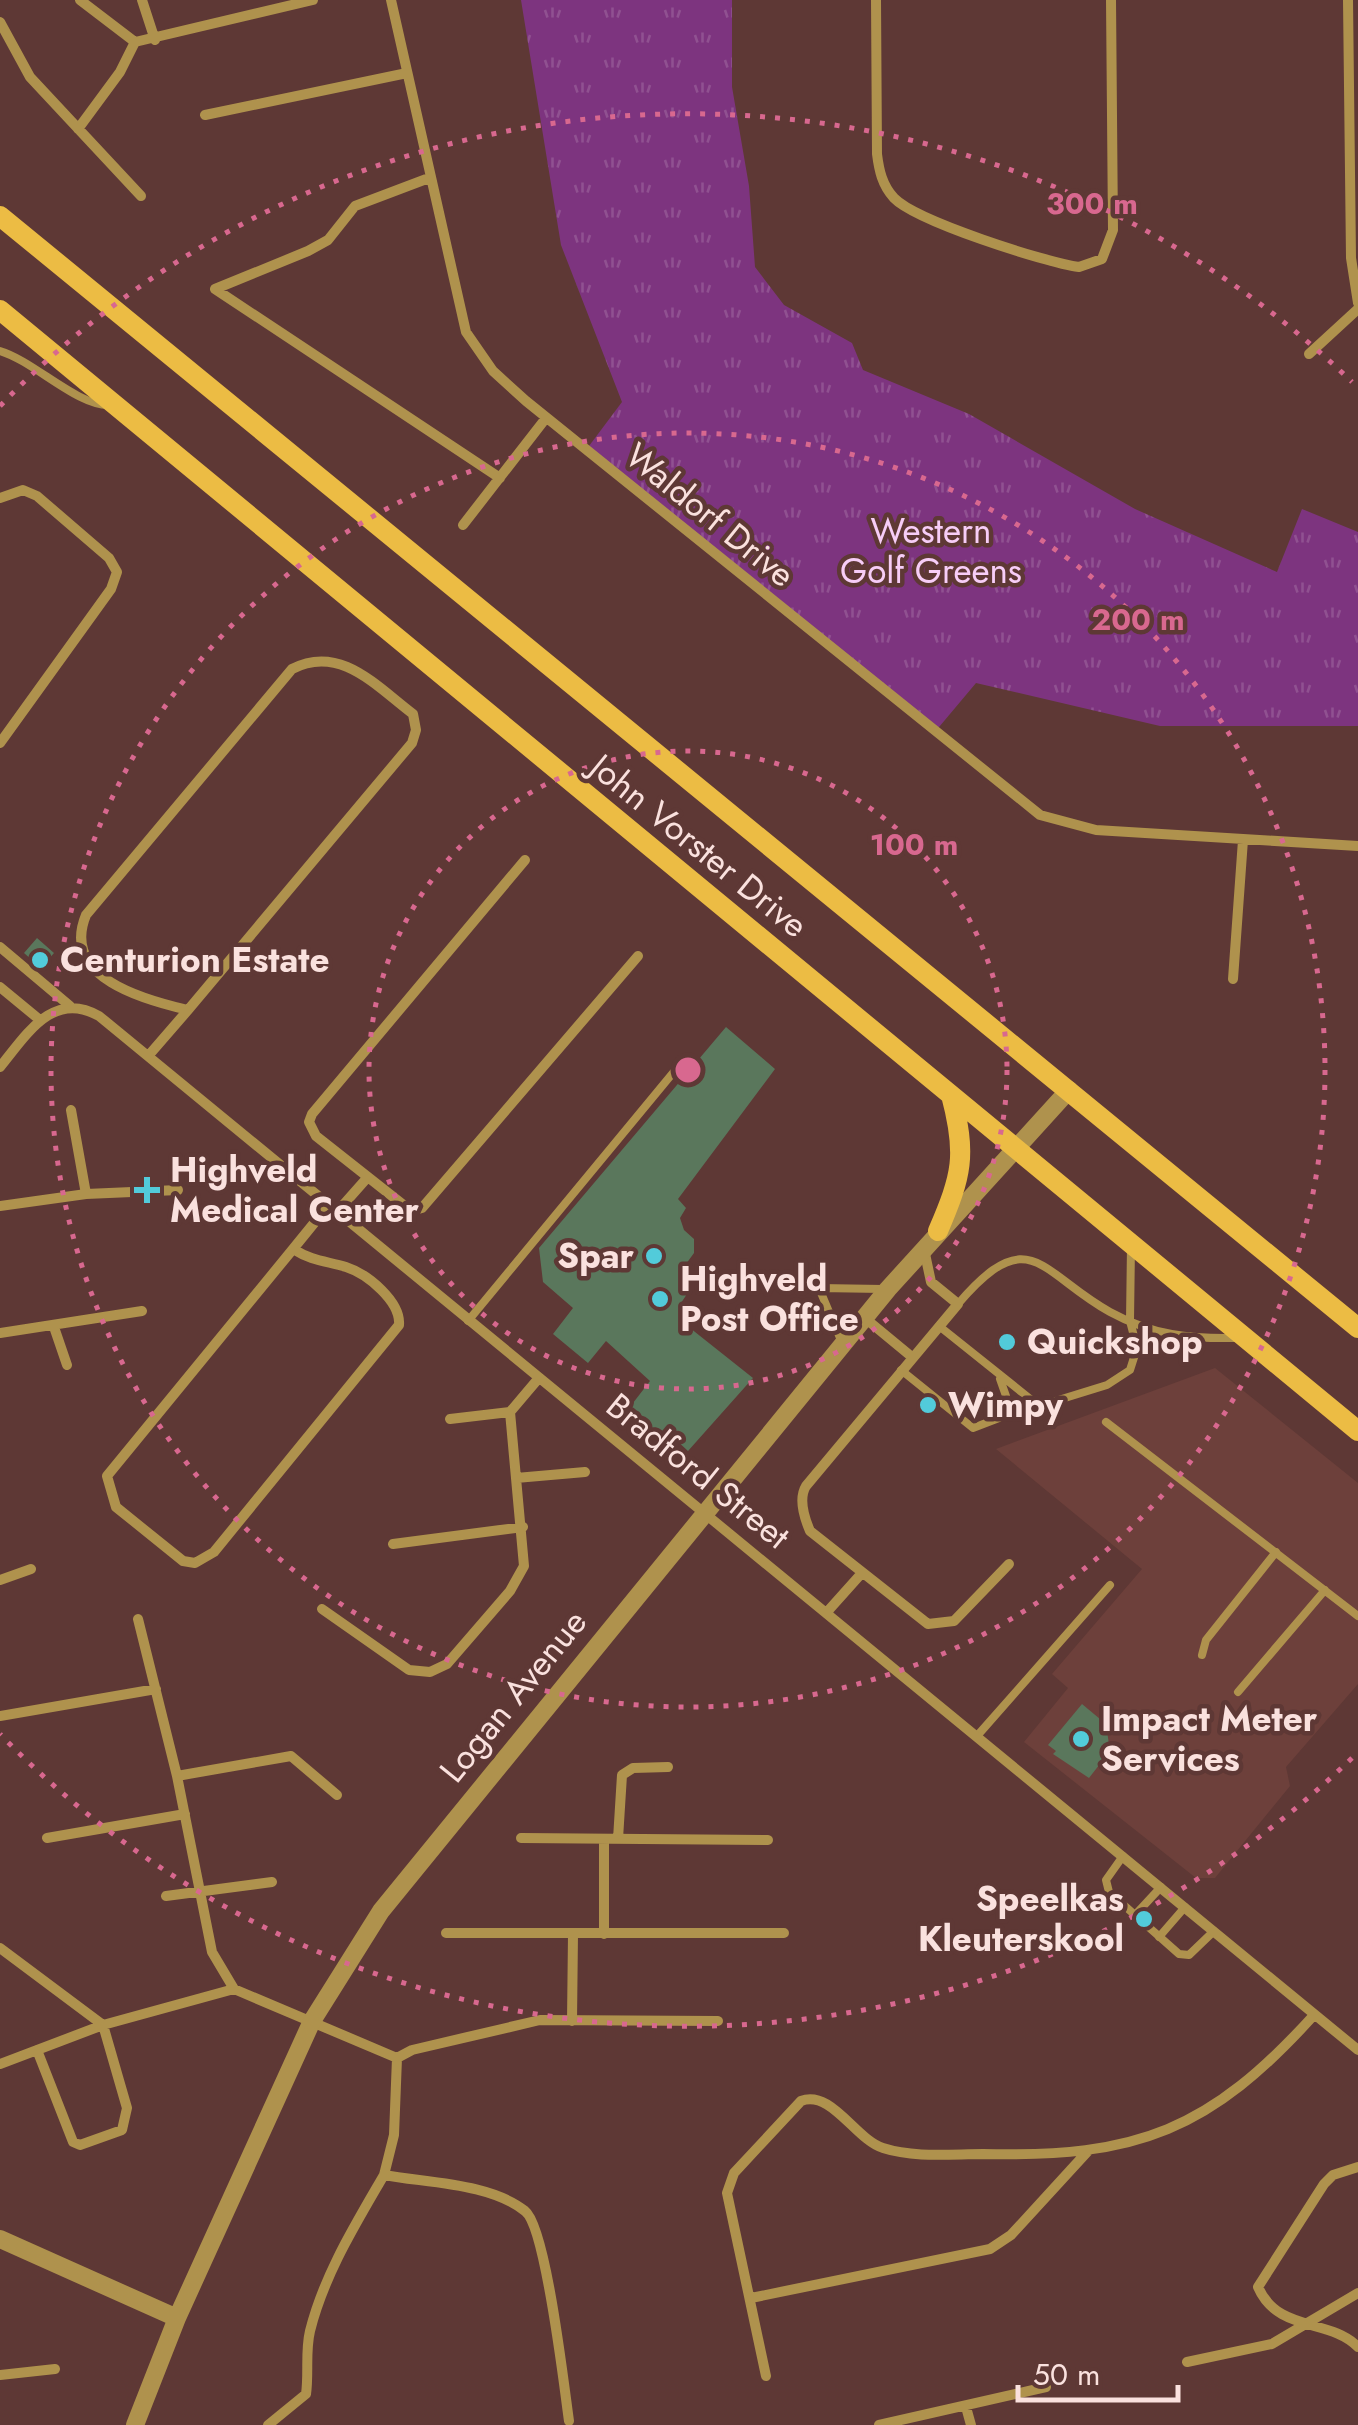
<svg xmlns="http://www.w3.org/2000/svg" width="1358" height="2425" font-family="Jost,sans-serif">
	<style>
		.built { fill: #6d403b }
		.park { fill: url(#park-tufts) }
		.building { fill: #5a775c }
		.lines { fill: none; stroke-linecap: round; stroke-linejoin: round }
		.service { stroke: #af924d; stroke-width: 8 }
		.minor { stroke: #af924d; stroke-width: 10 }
		.tertiary { stroke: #af924d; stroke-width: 18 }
		.secondary { stroke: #ecbc44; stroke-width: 20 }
		.ring { fill: none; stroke: #d8688f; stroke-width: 5; stroke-dasharray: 5 10 }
		.poi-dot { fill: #52cbda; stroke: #5e3835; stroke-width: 4 }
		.labels { text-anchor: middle; stroke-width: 9; stroke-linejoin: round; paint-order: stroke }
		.street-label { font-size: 35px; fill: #fae1de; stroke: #5e3835 }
		.park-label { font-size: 35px; fill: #f7cdf7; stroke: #5e3835 }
		.poi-label { font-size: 35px; font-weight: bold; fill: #fae1de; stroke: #5e3835; text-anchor: start }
		.centre { fill: #d8688f; stroke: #5e3835; stroke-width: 5 }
		.ring-label { font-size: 30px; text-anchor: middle; font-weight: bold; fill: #d8688f; stroke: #5e3835; stroke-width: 9; stroke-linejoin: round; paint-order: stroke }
	</style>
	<defs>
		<pattern id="park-tufts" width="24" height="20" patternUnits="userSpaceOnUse" patternTransform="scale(2.5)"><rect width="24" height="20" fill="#7d347f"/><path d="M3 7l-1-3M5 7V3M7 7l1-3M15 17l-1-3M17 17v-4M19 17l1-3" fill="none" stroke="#905191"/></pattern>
	</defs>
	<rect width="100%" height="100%" fill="#5e3835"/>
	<path class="built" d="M1215,1368L1358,1483V1684L1286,1767L1290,1786L1215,1878H1196L1024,1742L1068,1688L1052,1674L1142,1569L996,1449Z"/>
	<path class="park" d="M521,0H732V87L749,186L755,267L784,305L852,343L863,370L969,414L1135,509L1277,572L1302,509L1358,532V726H1160L976,683L934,733L586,450L622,402L561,245Z"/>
	<path class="building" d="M37,938L54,953L41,968L24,953Z
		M726,1027L775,1069L678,1199L686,1208L680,1218L684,1230L694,1239V1253L686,1264L691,1288L681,1303L697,1318L690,1328L753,1378L688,1451L674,1438L666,1446L626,1412L650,1381L606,1341L588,1363L553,1334L573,1308L543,1282L539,1248Z
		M1082,1704L1106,1724L1110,1751L1089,1778L1053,1754L1056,1751L1048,1745Z"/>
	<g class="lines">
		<path class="service" d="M0,351C34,361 78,407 110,405
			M958,1304C1030,1220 1040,1273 1110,1312C1152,1335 1190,1339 1237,1338
			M468,1321L677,1068
			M939,1326L1039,1406L1107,1385L1130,1370L1137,1348L1130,1321L1131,1246
			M843,1345L819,1288L883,1289
			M901,1370L973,1428L999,1418L1006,1396L1000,1379
			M1106,1422L1358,1616
			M1202,1655L1206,1640L1276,1552
			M1238,1692L1325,1590
			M977,1736L1110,1585
			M1123,1856L1106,1880L1109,1892L1179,1954L1189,1955L1214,1931
			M1135,1915L1161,1887
			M1159,1937L1185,1907"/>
		<path class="minor" d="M80,0L135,42
			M142,0L155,40
			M391,0L466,332L493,371L526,401L1040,815L1096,830L1358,846
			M876,0L877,154C879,170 882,185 894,198C916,221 1044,262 1079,267L1102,259L1113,230L1111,0
			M1348,0L1351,258L1358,303
			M0,22L30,77L141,196
			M135,42L313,0
			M205,115L407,73
			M78,129L120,72L135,42
			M215,289L500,478
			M215,289L308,251L328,240L355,206L429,178
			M1309,354L1358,309
			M0,498L23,490L37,496L109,558L117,572L111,589L0,743
			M463,525L546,418
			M525,860L312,1114L309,1122L316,1136L411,1211L422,1208L638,956
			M0,947L70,1006
			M1233,979L1243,840
			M0,987L40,1020
			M149,1055L188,1010L412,743L416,730L413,714C376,686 340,644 292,669L86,915C60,978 145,1000 188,1010
			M0,1067C27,1034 53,990 99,1016L1358,2050
			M71,1110L86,1194
			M0,1206L86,1194L178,1190
			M336,1213L367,1178
			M293,1249C312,1261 326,1261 346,1267C368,1274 401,1302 399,1325L214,1552L195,1563L183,1561L116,1507L107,1476Z
			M293,1249L328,1206
			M924,1249L931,1282L958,1304L806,1486C798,1499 804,1517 810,1531L928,1624L954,1621L1009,1564
			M866,1319L912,1357
			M54,1327L67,1365
			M0,1333L142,1311
			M450,1419L510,1412
			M516,1478L585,1472
			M393,1544L523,1527
			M0,1580L31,1569
			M322,1609L409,1670L430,1672L447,1664L510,1591L524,1566L510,1412L538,1379
			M827,1612L861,1574
			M138,1619L177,1776L212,1952L234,1989L397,2058
			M0,1716L156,1689
			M177,1776L291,1756L337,1795
			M47,1838L185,1814
			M521,1838L768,1840
			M618,1839L622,1775L633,1768L668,1767
			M166,1896L272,1882
			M446,1933H784
			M604,1934V1839
			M0,1948L103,2025L127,2108L122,2130L80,2145L73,2142L37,2050
			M572,2021L573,1934
			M397,2058L412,2050L540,2020L718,2021
			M0,2064L103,2025L234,1989
			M1358,2167L1333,2175L1324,2184L1258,2287C1278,2333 1330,2318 1358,2347
			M384,2175L394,2135L397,2058
			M751,2298L990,2249L1011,2235L1088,2151
			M1187,2362L1272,2344L1358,2293
			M0,2375L55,2369
			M766,2376L727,2193L734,2173L801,2101C831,2089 856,2140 883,2148C914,2158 951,2154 983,2154C1138,2158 1210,2130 1314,2015
			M966,2407L971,2425
			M268,2425L306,2394C309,2373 305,2352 310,2331C324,2275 355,2225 384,2175C427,2183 490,2183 525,2211C546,2227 564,2386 569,2421
			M879,2425L1046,2387"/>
		<path class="tertiary" d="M0,2239L177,2318
			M135,2425L177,2318L312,2021L381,1911L888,1289L1069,1090"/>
		<path class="secondary" d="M0,216L1358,1328
			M0,310L1358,1431
			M938,1231C962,1175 967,1155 951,1095"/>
	</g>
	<g class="ring">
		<circle cx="688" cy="1070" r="319"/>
		<circle cx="688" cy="1070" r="637"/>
		<path d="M1352 1758A956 956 0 0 1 0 1734M0 406A956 956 0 0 1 1352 382"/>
	</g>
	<g class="poi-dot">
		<circle cx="40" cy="960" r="10"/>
		<path d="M142 1175h10v10h10v10h-10v10h-10v-10h-10v-10h10z"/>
		<circle cx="654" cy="1256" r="10"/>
		<circle cx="660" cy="1299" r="10"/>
		<circle cx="1007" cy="1342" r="10"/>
		<circle cx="928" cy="1405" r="10"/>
		<circle cx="1081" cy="1739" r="10"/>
		<circle cx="1144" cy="1919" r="10"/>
	</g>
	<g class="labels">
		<g class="street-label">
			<text transform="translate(710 515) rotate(39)" y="12">Waldorf Drive</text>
			<text transform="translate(699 846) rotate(39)" y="12">John Vorster Drive</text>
			<text transform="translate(698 1471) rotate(39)" y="12">Bradford Street</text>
			<text transform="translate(513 1696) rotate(-51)" y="12">Logan Avenue</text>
		</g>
		<g class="park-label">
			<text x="931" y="543">Western<tspan x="931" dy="40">Golf Greens</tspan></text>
		</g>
		<g class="poi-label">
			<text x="60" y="972">Centurion Estate</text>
			<text x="170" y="1182">Highveld<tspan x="170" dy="40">Medical Center</tspan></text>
			<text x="634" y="1268" text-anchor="end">Spar</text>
			<text x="680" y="1291">Highveld<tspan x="680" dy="40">Post Office</tspan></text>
			<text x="1027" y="1354">Quickshop</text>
			<text x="948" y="1417">Wimpy</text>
			<text x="1101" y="1731">Impact Meter<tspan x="1101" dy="40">Services</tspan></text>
			<text x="1124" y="1911" text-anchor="end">Speelkas<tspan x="1124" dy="40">Kleuterskool</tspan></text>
		</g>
	</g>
	<circle cx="688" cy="1070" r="15" class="centre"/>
	<g class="ring-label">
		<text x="1092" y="214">300 m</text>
		<text x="1138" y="630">200 m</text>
		<text x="914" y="855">100 m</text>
	</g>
	<path d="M1018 2385v15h160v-15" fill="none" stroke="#fae1de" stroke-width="5"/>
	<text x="1033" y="2385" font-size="30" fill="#fae1de" stroke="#5e3835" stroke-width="8" paint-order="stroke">50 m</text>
</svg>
